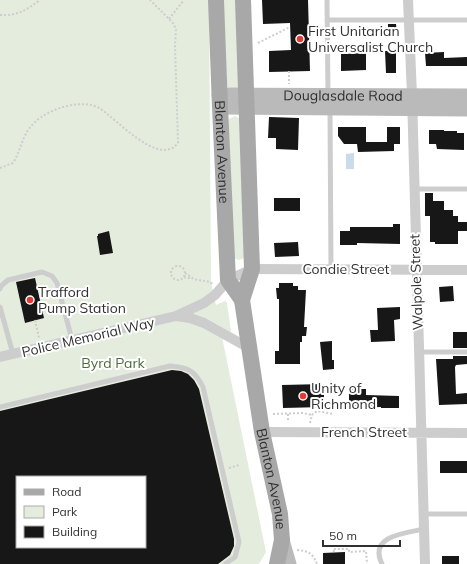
<svg xmlns="http://www.w3.org/2000/svg" width="467" height="564" font-family="Mulish,sans-serif">
	<style>
		.green { fill: #e4ecde; fill-rule: evenodd }
		.water { fill: #cadbec }
		.building { fill: #171717; fill-rule: evenodd }
		.lines { fill: none; stroke-linecap: round; stroke-linejoin: round }
		.path { stroke: #cdcdcd; stroke-width: 2; stroke-dasharray: 2 2; stroke-linecap: butt }
		.lane { stroke: #cdcdcd; stroke-width: 5 }
		.street { stroke: #cdcdcd; stroke-width: 10 }
		.secondary { stroke: #bababa; stroke-width: 15 }
		.primary { stroke: #a8a8a8; stroke-width: 16 }
		.poi-dot { fill: #e43a34; stroke: #fff; stroke-width: 1.5 }
		.labels { text-anchor: middle; stroke-width: 4; stroke-linejoin: round; paint-order: stroke }
		.poi-label { font-size: 14px; fill: #303030; stroke: #fff; text-anchor: start }
		.street-label { font-size: 14px; fill: #303030; stroke: #fff }
		.park-label { font-size: 14px; fill: #4e6b3d; stroke: #fff }
	</style>
	<rect width="100%" height="100%" fill="#fff"/>
	<path class="green" d="M0,0H209L211,282L216,305L225,301L227,303L231,331L230,332L220,327L266,552L259,564H0ZM17,477H145V547H17Z
		M223,0H238L240,84L238,88H229L227,86Z
		M235,116L240,119L244,258L239,260L234,258L227,122L229,119Z"/>
	<path class="water" d="M354,153V169H346V154Z"/>
	<path class="building" d="M262,0H308L310,71L269,72V51L291,50L290,23L263,24Z
		M388,24H396L397,33H388Z
		M385,51H396V73H386Z
		M444,52V58L467,57V66H426L425,53Z
		M366,53V70L341,71V54Z
		M269,117L299,118L298,150L276,149V138H268Z
		M338,127H366V142H387V127H400V144H394V151L358,152L357,144H344L338,136Z
		M429,130H444V131H457V133H464V150L437,149L436,144H429Z
		M425,193H433V201H444V210H453V216H458V222H467V231H458V244H435V242H430V216H425Z
		M274,198H300V211H274Z
		M393,224H400V244L357,243V245H340V231H350V227H393Z
		M109,231L113,253L100,255L97,236H98V234Z
		M298,242L299,256L275,257L274,243Z
		M35,278L44,318L25,323L16,282Z
		M279,283H293V286H298V290H306L304,327H307L306,336H302V342H300V364H275V351H279V299H277L276,288H279Z
		M453,286L454,301L440,302L439,287Z
		M400,307V319L394,320L395,341L371,342L370,330H378L377,308Z
		M453,332H467V348H453Z
		M332,341V360H334V369L323,370L320,342Z
		M453,356H467V364L456,365L455,367L456,394L467,393V404L439,405L436,359H453Z
		M172,370L181,371L188,374L194,380L199,389L234,539V546L230,555L218,564H0V411ZM17,477H145V547H17Z
		M324,384V407L283,408L282,385Z
		M349,389H366V395L399,396V408H381V407L349,408Z
		M440,461H467V473H440Z
		M345,552V564H323V553Z
		M442,556H459V564H442Z"/>
	<g class="lines">
		<path class="path" d="M0,15C18,16 26,10 40,0
			M169,19L184,0
			M258,43L290,27
			M289,71V84
			M0,168L13,163C22,149 21,136 34,123C48,109 81,98 99,108C116,118 159,168 178,143L175,46L176,29L173,23L150,0
			M171 273a7 7 0 1 1 14 0a7 7 0 1 1-14 0Z
			M185,273C189,275 192,279 197,280C203,281 207,280 213,284
			M184,277L188,278H191
			M35,320L39,338
			M273,414L303,413L312,415
			M288,414V422
			M310,423L312,415L317,411L333,414
			M229,468L239,465
			M297,550C308,551 313,553 317,564
			M334,552L333,549H349V552L366,551L367,564"/>
		<path class="lane" d="M327,0L328,94
			M327,20H467
			M330,110L331,269
			M414,189H467
			M0,289L1,286L8,280L42,272L52,276L57,283L72,340
			M0,307L13,354
			M418,352H467
			M0,407L170,366C188,367 195,371 203,387L239,542L235,557L225,564
			M423,514H467
			M382,564C368,536 405,533 424,529"/>
		<path class="street" d="M408,0L412,95L425,564
			M176,316L190,318L204,323L249,348
			M0,357L176,316L204,303L215,295L228,280L252,269L467,270
			M262,432L467,433"/>
		<g class="secondary">
			<path id="s1" d="M219,95L467,96"/>
			<path d="M220,107L467,109"/>
			<path d="M282,540L289,564"/>
		</g>
		<g class="primary">
			<path id="s2" d="M216,0L220,107L228,280L242,300"/>
			<path id="s3" d="M243,0L252,269L242,300L262,432L280,514L282,540L277,564"/>
		</g>
	</g>
	<g class="poi-dot">
		<circle cx="300" cy="39" r="4"/>
		<circle cx="30" cy="300" r="4"/>
		<circle cx="303" cy="396" r="4"/>
	</g>
	<g class="labels">
		<g class="poi-label">
			<text x="308" y="36">First Unitarian<tspan x="308" dy="16">Universalist Church</tspan></text>
			<text x="38" y="297">Trafford<tspan x="38" dy="16">Pump Station</tspan></text>
			<text x="311" y="393">Unity of<tspan x="311" dy="16">Richmond</tspan></text>
		</g>
		<g class="street-label">
			<text dy="5" stroke="none"><textPath href="#s1" startOffset="124">Douglasdale Road</textPath></text>
			<text dy="5" stroke="none"><textPath href="#s2" startOffset="152">Blanton Avenue</textPath></text>
			<text x="346" y="274">Condie Street</text>
			<text transform="translate(416 282) rotate(-92)" y="5">Walpole Street</text>
			<text transform="translate(88 337) rotate(-13)" y="5">Police Memorial Way</text>
			<text x="364" y="437">French Street</text>
			<text dy="5" stroke="none"><textPath href="#s3" startOffset="483">Blanton Avenue</textPath></text>
		</g>
		<g class="park-label">
			<text x="113" y="368">Byrd Park</text>
		</g>
	</g>
	<rect x="16" y="476" width="130" height="72" fill="#ffffff" stroke="#acacac"/>
	<rect x="24" y="489" width="20" height="6" fill="#a8a8a8" stroke="#acacac"/>
	<text x="52" y="496" font-size="12" fill="#303030">Road</text>
	<rect x="24" y="506" width="20" height="12" fill="#e4ecde" stroke="#acacac"/>
	<text x="52" y="516" font-size="12" fill="#303030">Park</text>
	<rect x="24" y="526" width="20" height="12" fill="#171717" stroke="#acacac"/>
	<text x="52" y="536" font-size="12" fill="#303030">Building</text>
	<path d="M323 540v6h77v-6" fill="none" stroke="#303030" stroke-width="2"/>
	<text x="329" y="540" font-size="12" fill="#303030" stroke="#ffffff" stroke-width="3" paint-order="stroke">50 m</text>
</svg>
